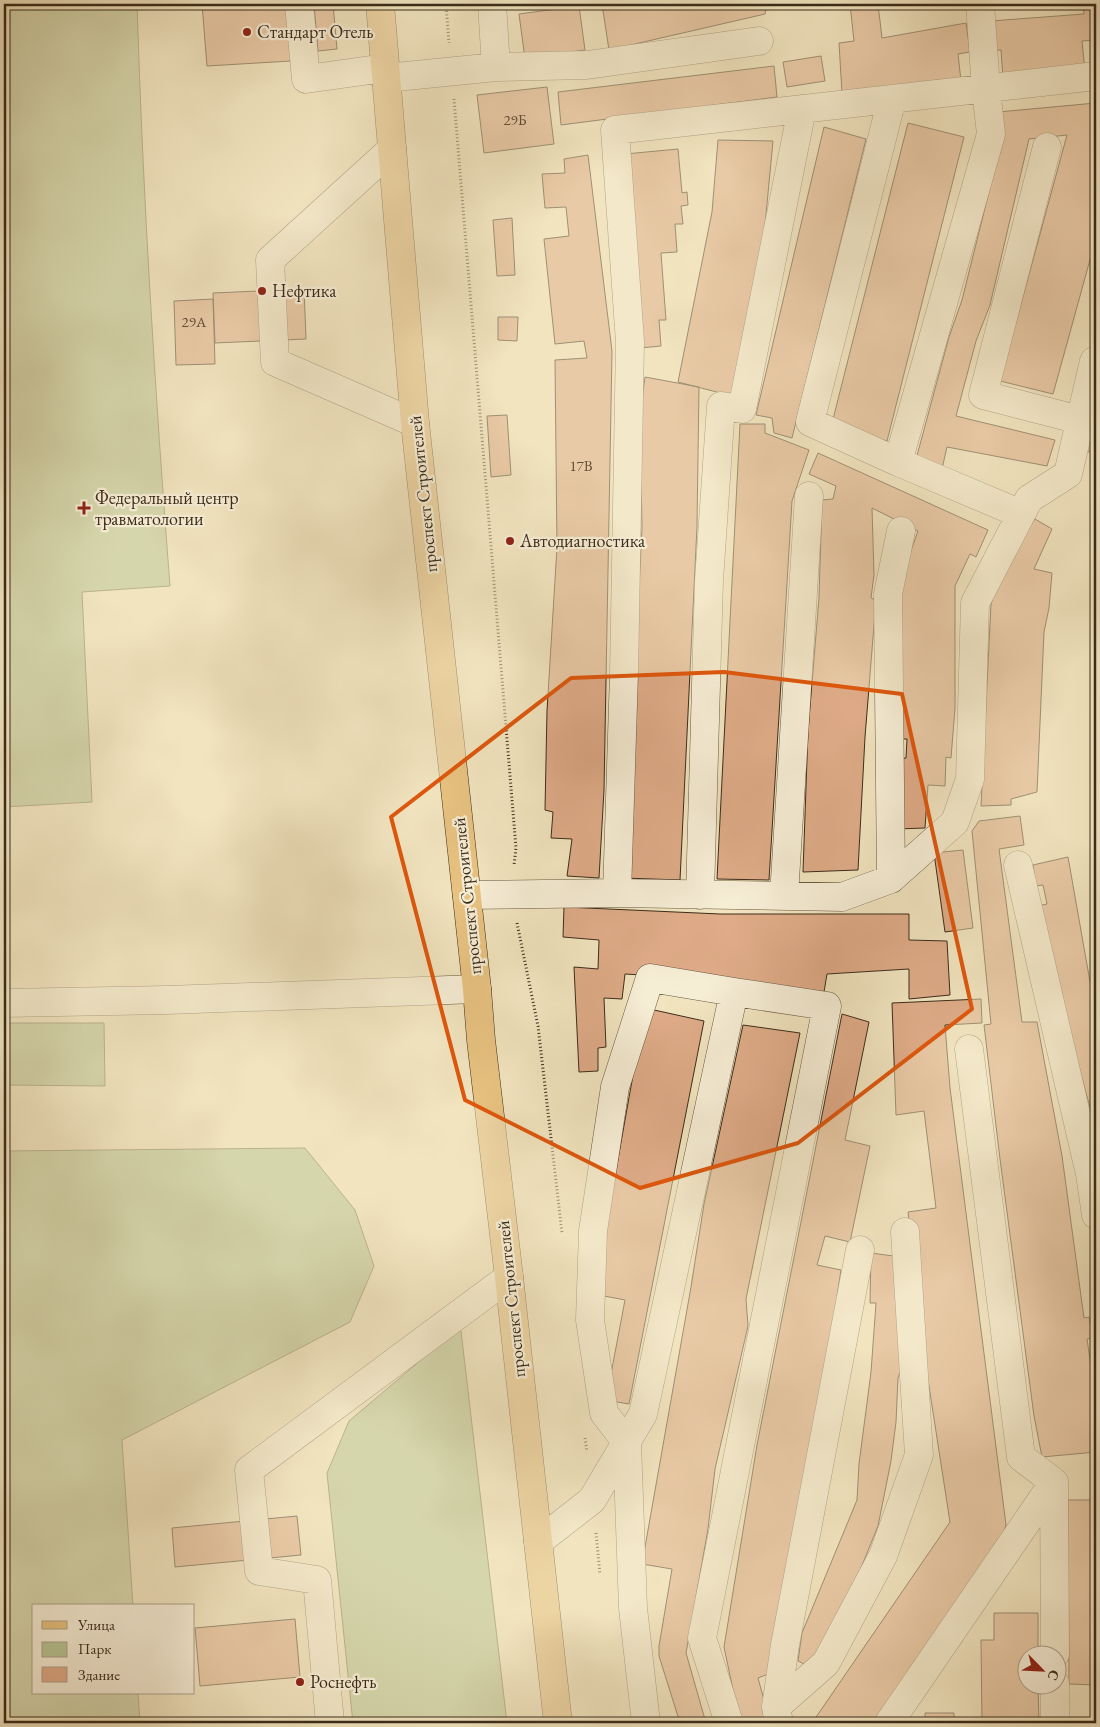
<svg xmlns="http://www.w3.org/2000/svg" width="1100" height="1727" font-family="'EB Garamond',serif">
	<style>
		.green { fill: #b7c594; stroke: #797857 }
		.building { fill: #dfab88; stroke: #3b2c1a }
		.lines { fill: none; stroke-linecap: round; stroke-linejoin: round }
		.minor-casing { stroke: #685a43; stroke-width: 29 }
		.major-casing { stroke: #3b2c1a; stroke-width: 29 }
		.path { stroke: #3b2c1a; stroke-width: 3; stroke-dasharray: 1 2.5; stroke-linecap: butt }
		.minor { stroke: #f6edd5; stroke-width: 28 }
		.major { stroke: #e8c280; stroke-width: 28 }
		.marked { fill: none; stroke: #df570d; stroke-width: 4; stroke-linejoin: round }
		.poi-dot { fill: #8f2418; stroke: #f6edd5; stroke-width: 2 }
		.labels { text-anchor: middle; stroke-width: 4.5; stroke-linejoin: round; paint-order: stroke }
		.number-label { font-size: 15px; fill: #644c36 }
		.poi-label { font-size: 18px; fill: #3b2c1a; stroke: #f6edd5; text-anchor: start }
		.street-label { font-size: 18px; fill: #3b2c1a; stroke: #f6edd5 }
	</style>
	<rect width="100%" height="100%" fill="#f1e4bf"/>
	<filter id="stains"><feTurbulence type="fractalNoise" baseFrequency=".004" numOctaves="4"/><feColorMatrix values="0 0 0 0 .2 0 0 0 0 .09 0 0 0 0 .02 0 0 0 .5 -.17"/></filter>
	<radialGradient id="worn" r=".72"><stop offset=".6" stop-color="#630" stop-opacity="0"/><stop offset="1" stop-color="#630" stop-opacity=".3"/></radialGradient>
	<path class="green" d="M4,4H137C143,198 155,392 170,586L82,592L92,802L4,807Z
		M4,1023H104L105,1086L4,1085Z
		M305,1148L355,1210L374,1266L350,1322L122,1440L133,1606H34V1693H138L140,1723H4V1151Z
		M461,1331L507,1723H353L327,1473L349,1421L454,1332Z"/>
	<path class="building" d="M202,4H288L291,61L207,66Z
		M314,4H333L337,49L318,51Z
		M602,4H767L765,14L609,50Z
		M850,4H878L882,38L966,23L970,52L958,54L961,81L842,93L839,43L854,41Z
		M1083,4H1096V40L1082,41L1085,71L1003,79L1001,50H993L991,21L1084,14Z
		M579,6L585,50L525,59L519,14Z
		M821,56L825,81L787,87L783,62Z
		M774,66L777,97L561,125L558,92Z
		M547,87L554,144L484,153L477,95Z
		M1096,103V238L1053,394L1000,381L1067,135L1029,139L990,305L976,341L956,416L1055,440L1047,466L947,447L942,469L915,463L949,337L962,300L1002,140L998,112Z
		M908,123L964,137L887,441L831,427Z
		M824,127L866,139L792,438L774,433L772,418L756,415Z
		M718,140L773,141L763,246L732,396L678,382L712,212Z
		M678,149L682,193L687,192L688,205L681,206L683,224H675L677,252L661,253L666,320H659L661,346L640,348L625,154Z
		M588,155L612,351L604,790L599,878L567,876L572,839L551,838L553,812L545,810L547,711L557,547L555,360L587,358L584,341L555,344L544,239L569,236L566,207L545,208L542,174L565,173L564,159Z
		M512,218L515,275L497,276L493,220Z
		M304,289L306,339L215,343L213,293Z
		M213,299L215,364L176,365L174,301Z
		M498,317H518L517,341L498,340Z
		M645,377L699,387L697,526L680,880L624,878L642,528L640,415Z
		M1096,393V453L1084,451Z
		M507,415L511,475L491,477L487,416Z
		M740,424H765V433L809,450L792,501L769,880L717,879Z
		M818,453L988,530L976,557L970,554L955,586V708L951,758L946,757L945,786L928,785L925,828L896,829L898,759L906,758L907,739H898L895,595L918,531L872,508L874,575L871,598L876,600L865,737L858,870L803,872L808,731L819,598L822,500L833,499L836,486L809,474Z
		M1035,519L1052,529L1034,569L1052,573L1049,608L1044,632L1037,792L1011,799V805L981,806L991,604L1007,556Z
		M1020,816L1024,845L999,849L1022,1022H1037L1062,1156L1084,1318L1089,1317L1093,1338L1087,1339L1096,1401V1452L1042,1457L1034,1416L1000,1159L984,1025L991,1024L972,831L979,821Z
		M963,850L973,928L945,932L934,853Z
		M1068,857L1092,993L1096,1009V1129L1062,1006L1037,906L1047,904L1043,885L1036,886L1033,865Z
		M564,907L720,914H909V940L947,941L950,995L909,999V969L827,974L824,992L726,980L625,974L622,999L604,998L606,1047L598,1048V1071L579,1072L574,967L598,969L599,940L563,937Z
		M981,999L982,1023L945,1025L950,1088L1006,1525L997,1551L884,1723H812L950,1522L926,1367L908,1212L936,1208L924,1111L896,1115L892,1003Z
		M645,1008L704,1021L629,1404L606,1400L625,1300L604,1296L600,1260Z
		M842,1014L869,1022L845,1140L870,1146L850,1242L825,1236L817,1265L841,1270L837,1296L845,1298L776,1671L758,1678L767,1711L768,1723H740L724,1647L757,1445Z
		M743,1025L800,1033L746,1299L748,1326L715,1469L708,1529L686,1653L706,1723H680L659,1656V1646L672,1569L642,1564L691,1287L704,1204Z
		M871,1253L901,1257L903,1364L898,1378L896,1422L891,1461L878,1526L832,1639L814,1669L798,1661L802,1633L857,1500L859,1464L871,1372L876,1303H870Z
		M1068,1500H1096V1685L1069,1684Z
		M297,1516L301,1555L175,1567L172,1528Z
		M994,1613H1038V1654H1028V1684H1038L1039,1723H982L981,1640H994Z
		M295,1619L300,1677L200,1686L195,1628Z
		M925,1713H954V1723H925Z"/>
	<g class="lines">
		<g class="minor-casing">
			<path id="minor" d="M299,4L306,79L385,68
				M980,4L986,89L991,134L898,462L1021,514
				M496,67L587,65L759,41
				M386,78L496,67L492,4
				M892,99L810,422L898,462
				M1047,147L983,395L1080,420
				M392,149L270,260L275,362L415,423
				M1018,865L1090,1174L1096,1215
				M891,879L888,594L901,531
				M617,893L624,673L630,342L615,130L1096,76
				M467,895L617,893L842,897L891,879L955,822L970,779L975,603L1029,499L1068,474L1094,361H1096
				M700,895L709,580L721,406L742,409L802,109
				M784,896L809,496
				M4,1003L167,1000L477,989
				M969,1049L1021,1457L1054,1482L1055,1654
				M538,1542L592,1500L643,1414L734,992L650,978L615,1087L593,1231L590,1320L604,1413L627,1443L633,1608L646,1723
				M1055,1684V1723
				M776,1707L785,1645L860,1250
				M330,1723L317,1580L259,1571L249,1470L509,1277
				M729,1723L702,1638L827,1006L734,992
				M779,1723L776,1707L826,1663L883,1556L919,1455L905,1232
				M889,1723L1054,1482"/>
		</g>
		<g class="major-casing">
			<path id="major" d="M380,4L415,423L477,989L481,1040L509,1277L558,1723"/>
		</g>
		<path class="path" d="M446,4L449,43
			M454,99L516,848L514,865
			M517,923L538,1026L562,1233
			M585,1438L587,1452
			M596,1533L600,1574"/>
		<use href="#minor" class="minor"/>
		<use href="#major" class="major"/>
	</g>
	<path d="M0 0H1100V1727H0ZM724,672L902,694L972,1009L798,1143L640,1188L465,1100L391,817L571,678Z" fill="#f1e4bf" fill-opacity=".55" fill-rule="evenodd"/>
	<path class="marked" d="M724,672L902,694L972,1009L798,1143L640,1188L465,1100L391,817L571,678Z"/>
	<g class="poi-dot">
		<circle cx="247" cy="32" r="5"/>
		<circle cx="262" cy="291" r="5"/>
		<path d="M81.5 500.5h5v5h5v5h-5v5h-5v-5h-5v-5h5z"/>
		<circle cx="510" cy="541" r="5"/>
		<circle cx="300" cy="1682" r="5"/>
	</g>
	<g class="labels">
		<g class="number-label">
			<text x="515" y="125">29Б</text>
			<text x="194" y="327">29А</text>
			<text x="581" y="471">17В</text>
		</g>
		<g class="poi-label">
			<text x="257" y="38">Стандарт Отель</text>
			<text x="272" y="297">Нефтика</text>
			<text x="95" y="504">Федеральный центр<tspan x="95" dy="21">травматологии</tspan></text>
			<text x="520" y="547">Автодиагностика</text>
			<text x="310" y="1688">Роснефть</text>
		</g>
		<g class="street-label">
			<text transform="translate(423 494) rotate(-96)" y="6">проспект Строителей</text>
			<text transform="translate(467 896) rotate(-96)" y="6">проспект Строителей</text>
			<text transform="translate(511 1299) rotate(-96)" y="6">проспект Строителей</text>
		</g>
	</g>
	<rect width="1100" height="1727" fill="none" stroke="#f1e4bf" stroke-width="20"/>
	<rect x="5" y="5" width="1090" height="1717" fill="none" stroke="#3b2c1a" stroke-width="2.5"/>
	<rect x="10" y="10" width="1080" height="1707" fill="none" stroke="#3b2c1a"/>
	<rect x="32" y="1604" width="162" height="90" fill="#f6edd5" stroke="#aba08a"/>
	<rect x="42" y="1621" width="25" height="8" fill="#e8c280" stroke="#aba08a"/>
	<text x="78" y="1630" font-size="15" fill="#3b2c1a">Улица</text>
	<rect x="42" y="1642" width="25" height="15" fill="#b7c594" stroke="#aba08a"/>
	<text x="78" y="1654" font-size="15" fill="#3b2c1a">Парк</text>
	<rect x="42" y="1667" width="25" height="15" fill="#dfab88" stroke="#aba08a"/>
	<text x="78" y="1680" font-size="15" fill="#3b2c1a">Здание</text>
	<g transform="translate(1042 1670) rotate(114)"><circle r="24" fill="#f6edd5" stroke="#aba08a"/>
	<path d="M0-4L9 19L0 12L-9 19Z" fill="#8f2418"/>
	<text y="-8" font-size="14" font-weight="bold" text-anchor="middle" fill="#3b2c1a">С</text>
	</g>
	<rect width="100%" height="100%" filter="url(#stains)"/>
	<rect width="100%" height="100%" fill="url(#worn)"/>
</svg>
